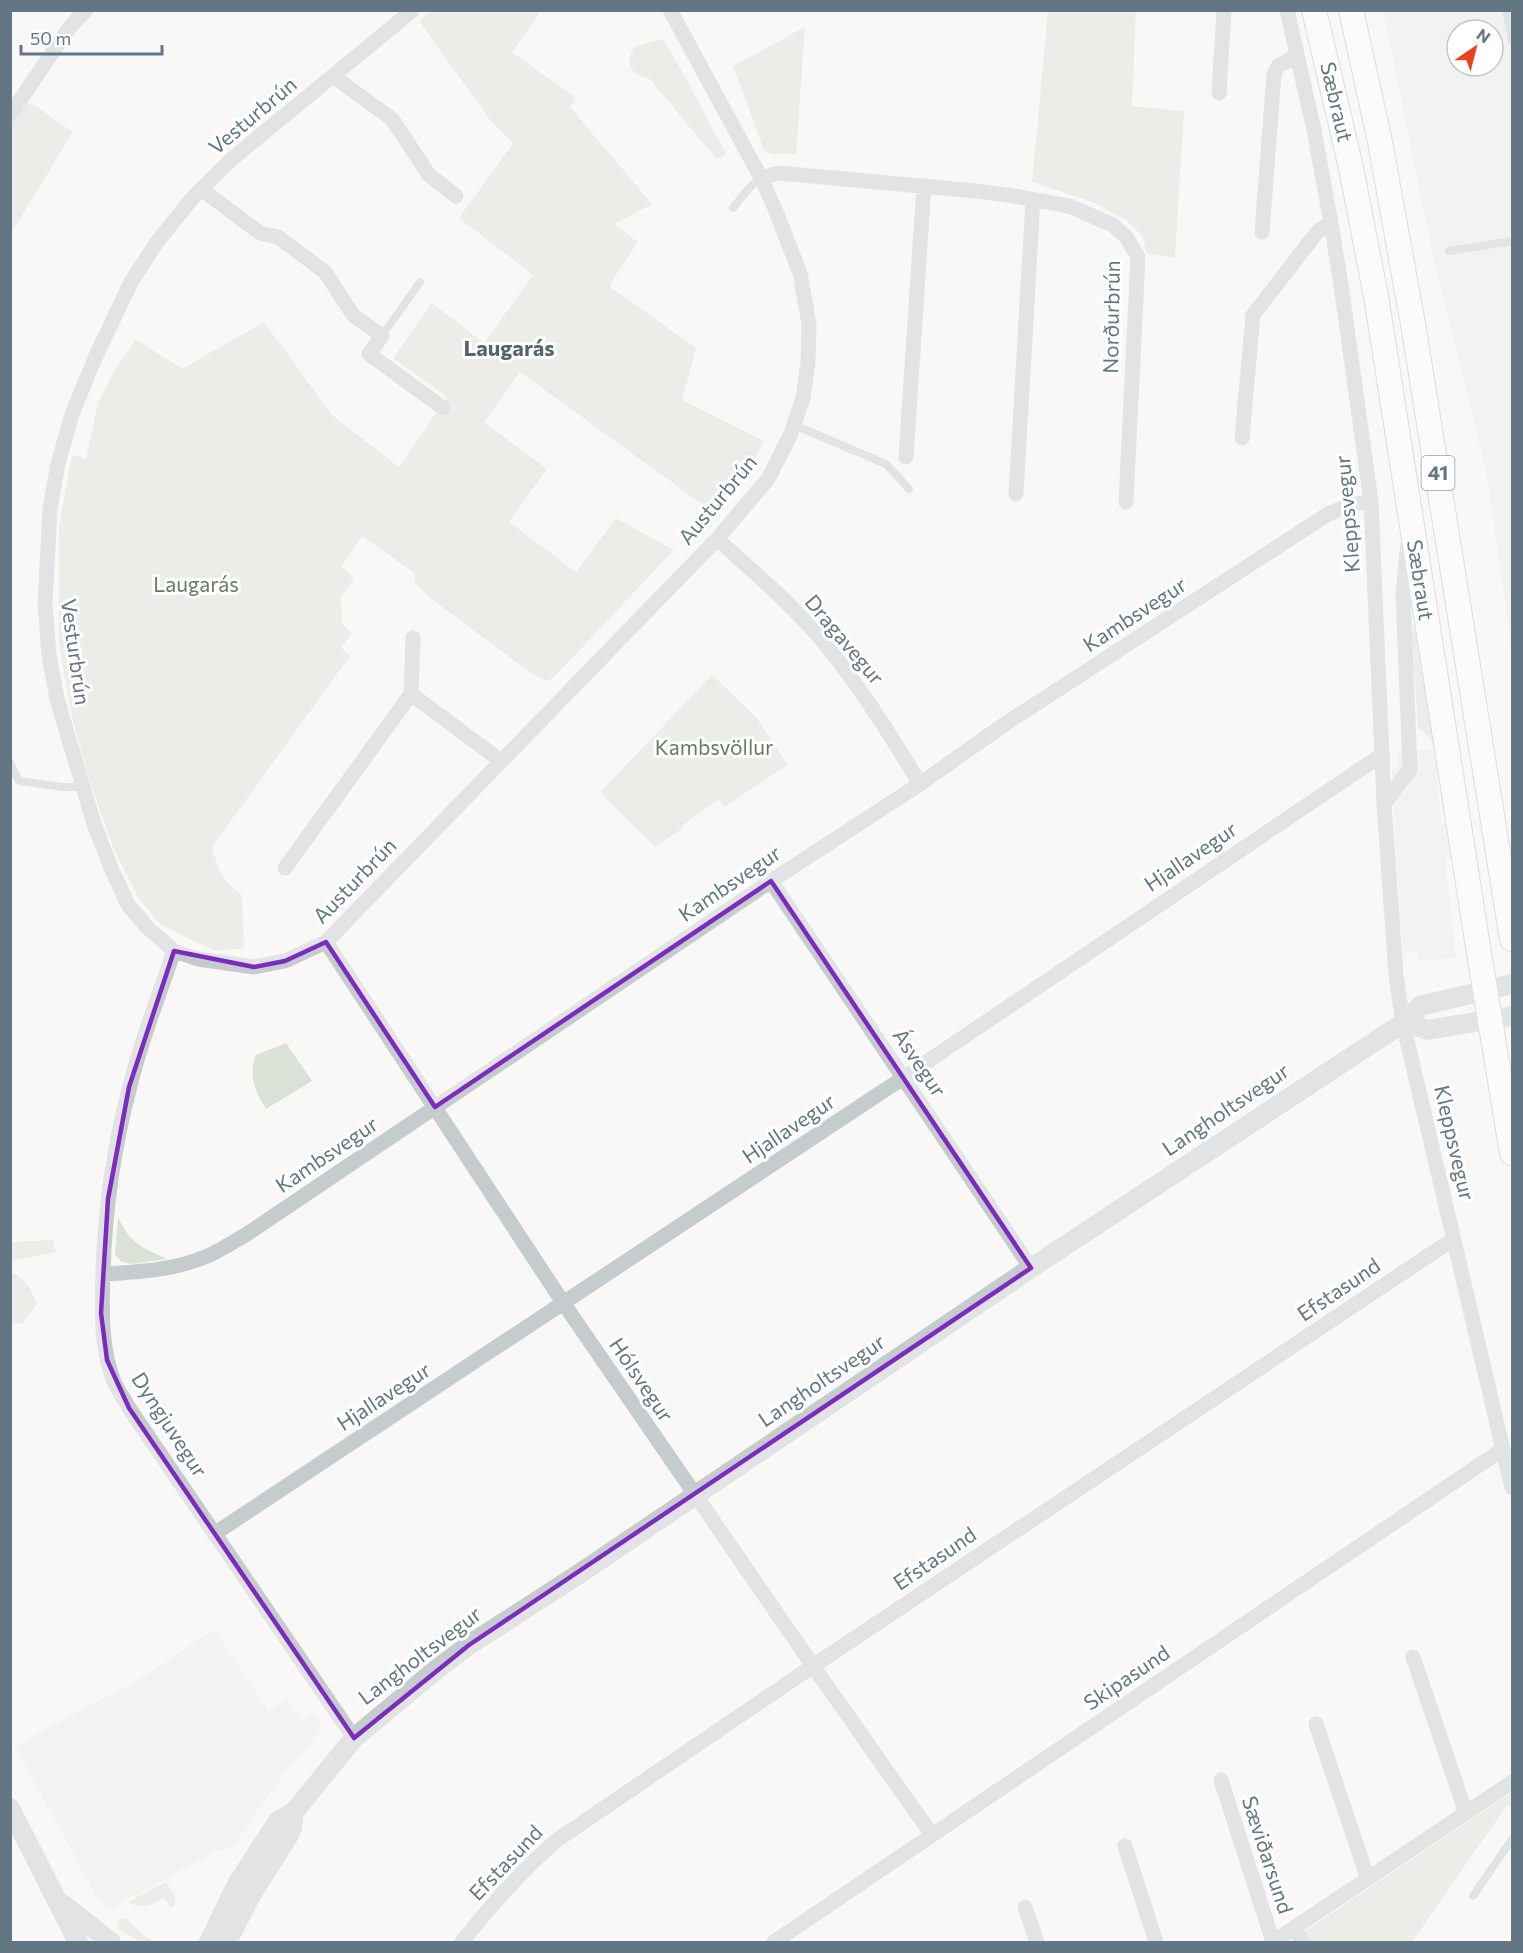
<svg xmlns="http://www.w3.org/2000/svg" width="1523" height="1953" font-family="Commissioner,sans-serif">
	<style>
		.built { fill: #e9eae9; fill-rule: evenodd }
		.green { fill: #dbe1d7 }
		.lines { fill: none; stroke-linecap: round; stroke-linejoin: round }
		.primary-casing { stroke: #b7bcc0; stroke-width: 26 }
		.service { stroke: #c6cbce; stroke-width: 8 }
		.minor { stroke: #c6cbce; stroke-width: 15 }
		.tertiary { stroke: #c6cbce; stroke-width: 20 }
		.primary { stroke: #fff; stroke-width: 24 }
		.marked { fill: none; stroke: #7b2cbf; stroke-width: 4.5; stroke-linejoin: round }
		.labels { text-anchor: middle; stroke-width: 6; stroke-linejoin: round; paint-order: stroke }
		.shield { fill: #fff; stroke: #91a0a8; stroke-width: 1.5 }
		.shield-label { font-size: 20px; font-weight: bold; fill: #627783 }
		.street-label { font-size: 21px; fill: #627783; stroke: #fff }
		.park-label { font-size: 21px; fill: #687a61; stroke: #fff }
		.neighbourhood-label { font-size: 22px; font-weight: bold; fill: #54646d; stroke: #fff }
	</style>
	<rect width="100%" height="100%" fill="#f9f8f6"/>
	<path class="built" d="M1383,11H1512V652L1487,476L1431,246ZM1457,30H1493V66H1457Z
		M1435,750L1441,823H1446L1450,858L1445,859L1456,958L1419,961L1416,952L1403,954L1394,827L1392,768H1395L1399,764L1398,752Z
		M214,1629L268,1710L287,1699L302,1721L312,1714L317,1717L320,1722V1732L281,1777L233,1846L216,1851L108,1910L98,1899L15,1746L145,1676Z"/>
	<path class="green" d="M432,10L541,11L512,52L576,98L570,107L652,204L614,224L638,242L609,286L696,348L682,400L764,441C750,471 736,489 714,513L520,372L484,422L547,469L509,522L576,572L616,518L674,550L555,676L547,681L539,678L520,665L429,597L416,584L413,572L362,536L341,567L354,578L341,597L342,624L352,633L341,648L350,656L212,847C219,873 222,879 242,895L244,948L216,951L183,936L160,924L138,897L113,847L88,776L72,717L59,643V526L72,455L86,459L98,403L115,369L136,339L182,369L264,322L333,416L399,467L447,397L393,358L432,303L484,343L533,275L459,218L513,143L491,121L419,21Z
		M1048,11H1136L1132,106L1184,111L1175,258L1147,254L1142,235L1127,221L1095,203L1032,182Z
		M805,27L796,154H772L764,150L733,66Z
		M663,39L687,80L726,154L717,160L649,78C630,76 623,60 636,46Z
		M26,102L34,105L73,132L11,233V124Z
		M1415,617L1435,748L1430,738L1418,728L1412,635Z
		M712,675L755,716L788,765L724,807L719,799L683,825L684,827L655,847L604,797L601,791Z
		M286,1043L312,1081L266,1109C255,1092 248,1075 256,1055Z
		M118,1217C130,1244 142,1247 167,1259L131,1264L122,1262L115,1255Z
		M53,1240L56,1252L11,1261V1242Z
		M11,1272C26,1278 31,1289 37,1304L22,1324L11,1323Z
		M1512,1792V1809L1507,1805L1412,1942H1306L1301,1934Z
		M166,1882L175,1895V1904L172,1907H169L168,1902L163,1898C152,1905 140,1910 128,1902Z
		M123,1918C135,1924 142,1936 154,1942H141L118,1929L117,1922Z"/>
	<g class="lines">
		<g class="primary-casing">
			<path id="primary" d="M1314,10L1351,168L1376,296L1478,947L1512,1153
				M1351,10L1380,142L1413,324L1512,939"/>
		</g>
		<path class="service" d="M1506,10L1512,41
			M733,208L749,188L761,178
			M1449,251L1512,241
			M382,336L420,282
			M794,425L886,464L909,489
			M10,763L19,781L63,787H83
			M1473,1896L1512,1839"/>
		<path class="minor" d="M413,10L233,158L195,195L157,242L131,282L96,356L72,414L58,464L50,508L45,604L49,655L57,699L94,824L112,870L128,905L148,928L174,951L198,959L254,967L285,961L326,942L717,539L768,479L790,436L803,398L808,363L809,324L800,273L775,209L761,178L670,10
			M1287,10L1314,130L1331,223L1341,285L1371,501L1384,804L1396,975L1403,1023L1512,1488
			M333,76L392,119L429,175L456,196
			M1219,93L1224,10
			M10,115L69,28L86,10
			M761,178L779,173L976,191L1014,196L1069,206L1113,225L1127,238L1138,257L1126,502
			M201,189L260,233L278,237L325,272L353,315L382,336L369,354L443,408
			M1262,232L1274,74L1278,66L1297,56
			M1242,438L1253,315L1318,231L1331,223
			M906,457L924,186
			M1016,494L1033,199
			M717,539C754,572 793,605 825,644C861,688 891,736 920,784
			M411,694L501,761
			M1384,804L1410,769L1403,593L1408,543
			M285,868L411,694L413,638
			M771,881L1031,1268
			M326,942L564,1304L813,1666L932,1835
			M174,951C159,996 141,1040 130,1086C114,1146 105,1209 103,1271C102,1309 100,1349 115,1384C119,1392 125,1400 129,1408L354,1738
			M103,1274C140,1272 176,1270 210,1255C222,1249 235,1241 247,1234L771,881L920,784L1005,724L1328,514L1350,505L1371,501
			M214,1534L903,1078L1383,754
			M1413,1657L1466,1813
			M1316,1724L1368,1879
			M1221,1780L1273,1942
			M1125,1846L1156,1942
			M1025,1907L1037,1942
			M1295,1928L1302,1942
			M462,1942C491,1905 521,1871 557,1840L813,1666L1440,1248L1454,1240
			M774,1942L1503,1449
			M1273,1942L1512,1782"/>
		<path class="tertiary" d="M1406,1021L1427,1030L1512,1016
			M10,1808L78,1942
			M64,1905L111,1942
			M209,1942L236,1886L278,1821L294,1812L354,1738L437,1669L469,1645L579,1574L1031,1268L1406,1021L1420,1006L1512,984
			M227,1942L251,1895L289,1835L292,1828L294,1812"/>
		<use href="#primary" class="primary"/>
	</g>
	<path d="M0 0H1523V1953H0ZM771,881L1031,1268L469,1645L354,1738L129,1408L107,1360L101,1313L108,1199L129,1087L174,951L254,967L285,961L326,942L435,1107Z" fill="#f9f8f6" fill-opacity=".55" fill-rule="evenodd"/>
	<path class="marked" d="M771,881L1031,1268L469,1645L354,1738L129,1408L107,1360L101,1313L108,1199L129,1087L174,951L254,967L285,961L326,942L435,1107Z"/>
	<g class="labels">
		<rect class="shield" x="1421.5" y="456" width="33" height="34" rx="4.5"/>
		<g class="shield-label">
			<text x="1438" y="480">41</text>
		</g>
		<g class="street-label">
			<text transform="translate(1336 102) rotate(77)" y="7">Sæbraut</text>
			<text transform="translate(253 116) rotate(-40)" y="7">Vesturbrún</text>
			<text transform="translate(1112 317) rotate(-89)" y="7">Norðurbrún</text>
			<text transform="translate(718 500) rotate(-50)" y="7">Austurbrún</text>
			<text transform="translate(1348 514) rotate(-95)" y="7">Kleppsvegur</text>
			<text transform="translate(1420 580) rotate(81)" y="7">Sæbraut</text>
			<text transform="translate(1135 615) rotate(-33)" y="7">Kambsvegur</text>
			<text transform="translate(844 640) rotate(50)" y="7">Dragavegur</text>
			<text transform="translate(75 652) rotate(82)" y="7">Vesturbrún</text>
			<text transform="translate(1191 857) rotate(-34)" y="7">Hjallavegur</text>
			<text transform="translate(355 881) rotate(-46)" y="7">Austurbrún</text>
			<text transform="translate(730 884) rotate(-34)" y="7">Kambsvegur</text>
			<text transform="translate(919 1063) rotate(56)" y="7">Ásvegur</text>
			<text transform="translate(1226 1110) rotate(-34)" y="7">Langholtsvegur</text>
			<text transform="translate(789 1129) rotate(-34)" y="7">Hjallavegur</text>
			<text transform="translate(1454 1143) rotate(77)" y="7">Kleppsvegur</text>
			<text transform="translate(327 1155) rotate(-34)" y="7">Kambsvegur</text>
			<text transform="translate(1339 1290) rotate(-34)" y="7">Efstasund</text>
			<text transform="translate(641 1380) rotate(56)" y="7">Hólsvegur</text>
			<text transform="translate(822 1381) rotate(-34)" y="7">Langholtsvegur</text>
			<text transform="translate(384 1397) rotate(-33)" y="7">Hjallavegur</text>
			<text transform="translate(169 1425) rotate(57)" y="7">Dyngjuvegur</text>
			<text transform="translate(935 1559) rotate(-34)" y="7">Efstasund</text>
			<text transform="translate(420 1656) rotate(-37)" y="7">Langholtsvegur</text>
			<text transform="translate(1127 1678) rotate(-34)" y="7">Skipasund</text>
			<text transform="translate(1267 1855) rotate(72)" y="7">Sæviðarsund</text>
			<text transform="translate(506 1863) rotate(-46)" y="7">Efstasund</text>
		</g>
		<g class="park-label">
			<text x="196" y="592">Laugarás</text>
			<text x="714" y="755">Kambsvöllur</text>
		</g>
		<g class="neighbourhood-label">
			<text x="509" y="356">Laugarás</text>
		</g>
	</g>
	<rect width="1523" height="1953" fill="none" stroke="#627783" stroke-width="24"/>
	<g transform="translate(1475 48) rotate(35)"><circle r="28" fill="#ffffff" stroke="#c0c9cd" stroke-width="1.5"/>
	<path d="M0-4.5L10 22L0 15L-10 22Z" fill="#ec4022"/>
	<text y="-9" font-size="16" font-weight="bold" text-anchor="middle" fill="#627783">N</text>
	</g>
	<path d="M21 45v9h141v-9" fill="none" stroke="#627783" stroke-width="3"/>
	<text x="30" y="45" font-size="18" fill="#627783" stroke="#ffffff" stroke-width="4.5" paint-order="stroke">50 m</text>
</svg>
